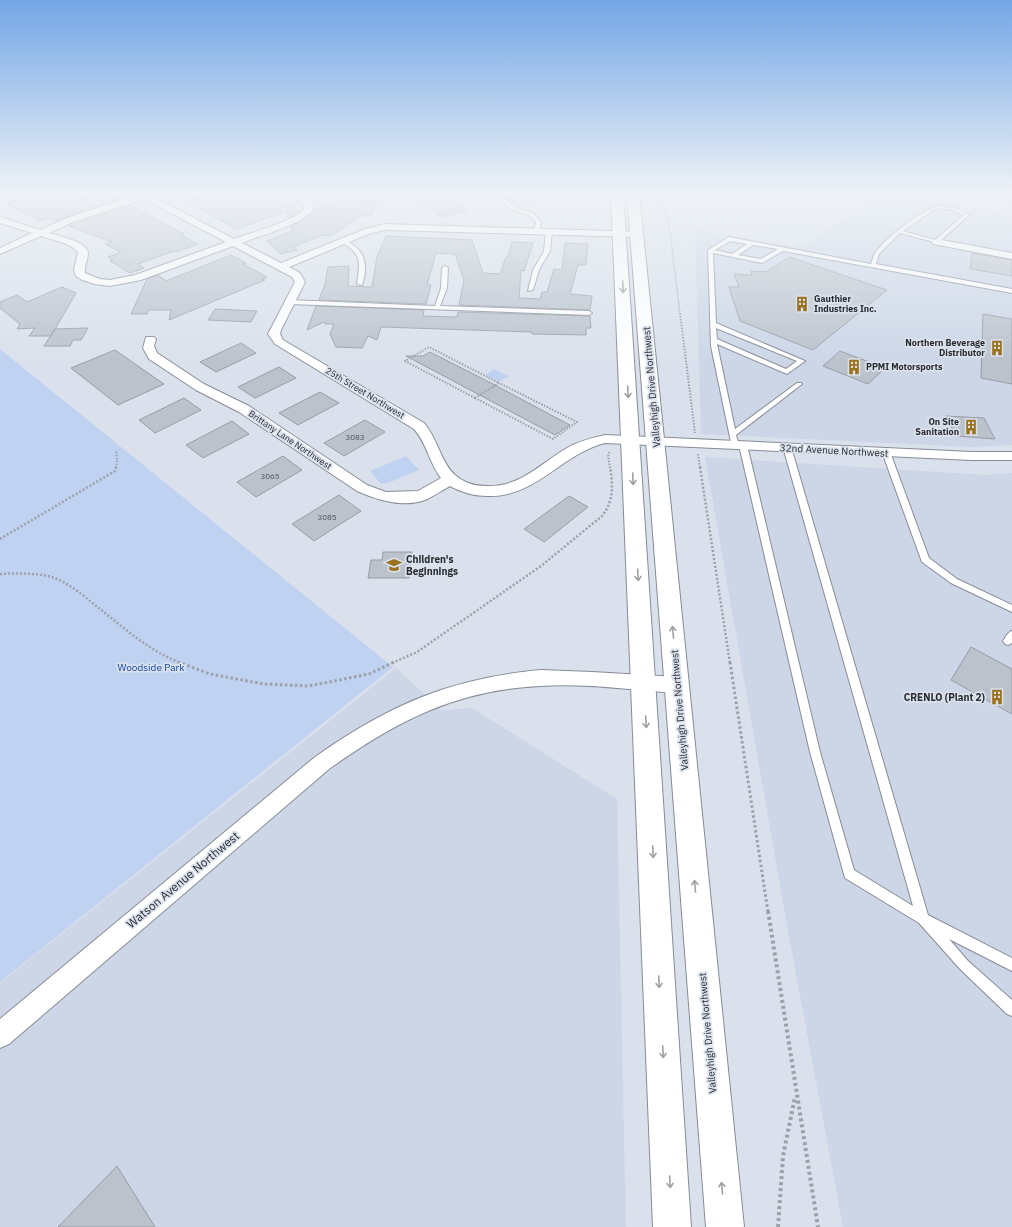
<svg xmlns="http://www.w3.org/2000/svg" width="1012" height="1227" font-family="'IBM Plex Sans',sans-serif">
	<style>
		.built { fill: #ccd6e7 }
		.green { fill: #c0d2f1 }
		.building { fill: #bbc2cc; stroke: #979da7 }
		.lines { fill: none; stroke-linecap: round; stroke-linejoin: round }
		.service-casing { stroke: #868c96; stroke-width: 2 }
		.minor-casing { stroke: #868c96; stroke-width: 2 }
		.secondary-casing { stroke: #868c96; stroke-width: 2 }
		.path-far4 { stroke: #9ba1aa; stroke-width: 1.5; stroke-dasharray: 1 1; stroke-linecap: butt }
		.path-far3 { stroke: #9ba1aa; stroke-width: 2; stroke-dasharray: 1.5 1.5; stroke-linecap: butt }
		.path-far2 { stroke: #9ba1aa; stroke-width: 2.5; stroke-dasharray: 2 2; stroke-linecap: butt }
		.path-far1 { stroke: #9ba1aa; stroke-width: 3; stroke-dasharray: 2.5 2.5; stroke-linecap: butt }
		.path { stroke: #9ba1aa; stroke-width: 4; stroke-dasharray: 3 3; stroke-linecap: butt }
		.service { fill: #fff; fill-rule: evenodd }
		.minor { fill: #fff; fill-rule: evenodd }
		.secondary { fill: #fff; fill-rule: evenodd }
		.oneway { stroke: #9ea0a1 }
		.labels { text-anchor: middle; stroke-width: 3.5; stroke-linejoin: round; paint-order: stroke }
		.number-label { font-size: 8px; fill: #4d5156 }
		.far-poi-label { font-size: 9px; font-weight: bold; fill: #282b2f; stroke: #dae1ec; text-anchor: start }
		.far-street-label { font-size: 9px; fill: #282b2f; stroke: #dae1ec }
		.street-label { font-size: 10px; fill: #282b2f; stroke: #dae1ec }
		.poi-label { font-size: 10px; font-weight: bold; fill: #282b2f; stroke: #dae1ec; text-anchor: start }
		.park-label { font-size: 10px; fill: #1044a1; stroke: #dae1ec }
		.near-street-label { font-size: 12px; fill: #282b2f; stroke: #dae1ec }
	</style>
	<rect width="100%" height="100%" fill="#dae1ec"/>
	<path class="built" d="M884,193H901L998,212L1010,201L984,193H1012V445L971,447L701,434L695,230L802,247Z
		M705,457L986,475L1012,473V1227H843L788,931Z
		M396,668L442,710L472,708L617,799L626,1227H0V983Z"/>
	<path class="green" d="M0,349L393,667L0,982Z
		M494,369L509,376L499,382L485,375Z
		M406,456L419,470L388,483L381,484L370,471Z"/>
	<path class="building" d="M38,193H46L65,203L100,193H106L118,199L56,221L48,218L40,221L7,204L11,203L8,202Z
		M253,193H260L300,211L288,218L286,211L237,229L184,201L206,194L224,202Z
		M444,193L467,211L440,217L421,201L424,200L420,197Z
		M520,193H524L537,202L517,206L503,196Z
		M340,199L378,201L371,216H361L331,236L323,235L293,247L297,250L281,254L267,241L293,231L291,226L309,216L315,209Z
		M130,205L184,234L181,235L198,244L176,252L174,251L138,264L144,268L130,273L110,261L113,260L108,257L121,252L105,244L112,242L69,226Z
		M386,236L472,240L483,273L500,274L506,257H508L512,242L533,243L524,271L521,270L519,298L540,299L542,292H547L554,269L562,270L565,243L588,244L586,265H578L570,294L592,296L590,310L459,305L464,280L455,254L436,253L427,285H431L426,304L319,300L325,284L328,267L349,266L348,286L372,287L377,257Z
		M972,253L1012,260V276L970,269Z
		M231,255L246,263L243,264L267,277L262,279L265,280L169,320L171,310H148L147,314H131L147,279L158,275L166,281Z
		M789,257L887,290L813,350L740,321L729,287H739L734,274L752,275L751,271L766,272Z
		M62,287L76,293L51,336H29L35,328L17,329L20,324L0,308V302L17,295L27,302Z
		M316,306L424,310L423,316L457,317L458,312L590,316L591,328H586V335L532,334V332L381,327L377,340L368,336L362,348L336,347L330,334L334,324H325L324,322L307,330Z
		M215,309L257,311L251,322L208,320Z
		M983,314L1012,319V384L981,378Z
		M88,328L81,340H73L70,346H44L55,329Z
		M241,343L256,353L216,372L200,362Z
		M115,350L148,373L164,384L118,405L71,368Z
		M840,351L885,368L868,384L823,366Z
		M430,352L491,383L570,425L555,435L406,356H423Z
		M279,367L296,378L255,398L238,387Z
		M320,392L339,403L298,425L279,413Z
		M184,398L201,410L155,433L139,420Z
		M946,416L984,418L995,439L956,436Z
		M365,420L385,432L344,456L324,443Z
		M232,421L249,434L203,458L186,445Z
		M283,456L302,470L256,497L237,482Z
		M339,495L361,511L314,541L292,524Z
		M569,496L588,507L544,542L524,529Z
		M383,552H412L409,578H368L371,560H382Z
		M971,647L1012,669V714L951,680Z
		M117,1166L155,1227H58Z"/>
	<g class="lines">
		<g class="service-casing">
			<path id="service" d="M493,194H497L517,208L533,213L541,222L539,232L534,231L536,222L529,215L513,210L493,196Z
				M938,206L958,209L969,215L938,243L900,233L879,254L876,264L1012,289V293L783,251L762,263L713,253L716,323L805,361L787,374L717,344L735,429L797,383H801L802,384L736,435L739,445L738,447H732L711,346L708,250L729,237L871,264C872,261 873,257 874,255C882,240 922,210 938,206ZM938,208L953,210L964,215L935,240L903,231L933,210ZM730,241L747,244L732,254L715,250ZM753,245L778,249L761,259L738,255ZM716,328L797,361L786,369L717,339Z
				M549,229L552,231L550,251L539,270L533,290L528,291L533,270L544,251L546,231Z
				M341,240C346,240 349,242 353,245C367,254 367,270 362,285L357,284C360,261 363,255 341,242Z
				M445,266L448,268L447,288L440,306L589,311L592,313L589,315L289,304L286,302L289,300L435,306L441,288L442,268Z
				M740,443H746L747,445L820,752L854,870L913,906L783,447L787,445L791,447L928,915L1012,958V971L949,939L968,961L1012,1000V1016L1007,1014L960,969L919,923L845,878L810,752L739,445Z
				M883,450H886L890,452L929,558L957,579L1012,605V612L951,583L922,562L882,452Z
				M1012,631V643L1008,645L1005,644L1003,641C1006,637 1007,633 1012,631Z"/>
		</g>
		<g class="minor-casing">
			<path id="minor" d="M0,193H12L11,195L0,198Z
				M141,193H156L152,196L234,239C250,233 295,221 304,209V203L284,195L283,193H294L311,200L314,209C302,225 261,235 242,243L281,263L365,229L385,224L640,232L642,234L637,237L385,230L371,233L289,267L300,273L305,282L281,330L280,334L283,340L424,423C438,439 441,463 455,475C464,483 475,486 486,486C522,487 539,464 567,448C579,441 592,438 605,435L972,452H1012V460H972L605,443C561,454 536,498 487,496C474,496 461,492 450,486C442,490 433,497 425,500C403,508 377,500 357,491L239,412L196,390L149,359L143,348L146,337H154L156,339L154,346L157,353L204,384L249,406L367,485L386,492L418,491L441,478C429,463 427,443 414,429L275,344L268,334L295,282L292,277L233,246L141,280L110,286L95,284L82,280L76,276L74,270L78,252C71,243 52,240 41,236L0,254V248L32,233L0,223V217L40,230L67,218ZM144,199L226,242L135,275L110,280L100,279L85,273C84,266 88,260 88,253C88,242 59,236 49,233L73,222Z
				M936,239L1012,253V259L933,244L931,242Z
				M541,670L592,672L677,677L684,680L686,685L684,690L677,693C632,690 586,683 540,686C456,690 396,721 329,769L9,1044L0,1048V1019L315,757C389,705 450,678 541,670Z"/>
		</g>
		<g class="secondary-casing">
			<path id="secondary" d="M611,193H623L691,1227H653Z
				M627,193H639L744,1227H706Z"/>
		</g>
		<path class="path-far4" d="M271,193L276,195
			M660,193L670,232L680,314
			M18,194L24,193"/>
		<path class="path-far3" d="M680,313L695,433
			M475,398L553,439L577,422L499,383
			M475,398L405,361L429,347L499,383
			M475,398L499,383
			M698,454L700,468
			M116,468L117,461L116,450
			M610,468L608,456L610,451"/>
		<path class="path-far2" d="M700,467L730,663
			M0,539L115,471L116,467
			M0,574C15,573 41,573 55,578C72,585 86,598 100,609C125,629 151,652 181,663
			M392,663L417,652L541,566L602,516C614,501 613,485 610,467"/>
		<path class="path-far1" d="M178,662L210,674L264,684L309,686L369,674L394,662
			M730,662L768,912"/>
		<path class="path" d="M768,911L818,1227
			M778,1227L783,1156L795,1097"/>
		<use href="#service" class="service"/>
		<use href="#minor" class="minor"/>
		<use href="#secondary" class="secondary"/>
	</g>
	<defs><path id="oneway-shaft" d="M-6 0H5M1.5-3L5.5 0L1.5 3" fill="none" stroke-width="1.6" stroke-linecap="round" stroke-linejoin="round"/></defs>
	<g class="oneway">
		<use href="#oneway-shaft" transform="translate(623 287) rotate(87)"/>
		<use href="#oneway-shaft" transform="translate(628 392) rotate(87)"/>
		<use href="#oneway-shaft" transform="translate(633 479) rotate(87)"/>
		<use href="#oneway-shaft" transform="translate(638 575) rotate(87)"/>
		<use href="#oneway-shaft" transform="translate(673 632) rotate(-95)"/>
		<use href="#oneway-shaft" transform="translate(646 722) rotate(87)"/>
		<use href="#oneway-shaft" transform="translate(653 852) rotate(87)"/>
		<use href="#oneway-shaft" transform="translate(695 886) rotate(-95)"/>
		<use href="#oneway-shaft" transform="translate(659 982) rotate(87)"/>
		<use href="#oneway-shaft" transform="translate(663 1052) rotate(87)"/>
		<use href="#oneway-shaft" transform="translate(670 1182) rotate(87)"/>
		<use href="#oneway-shaft" transform="translate(722 1188) rotate(-95)"/>
	</g>
	<linearGradient id="sky" x2="0" y2="1"><stop stop-color="#73a6e6"/><stop offset="0.53" stop-color="#eef2f6"/><stop offset="1" stop-color="#eef2f6" stop-opacity="0"/></linearGradient>
	<rect width="1012" height="364" fill="url(#sky)"/>
	<defs>
		<g id="building-bare" transform="scale(1.2)"><path d="M-4-6H4V6H1V3H-1V6H-4ZM-2.5-4.3h1.7v1.8h-1.7ZM.8-4.3h1.7v1.8H.8ZM-2.5-1h1.7V.8h-1.7ZM.8-1h1.7V.8H.8Z" fill="#9b731f" stroke="#dae1ec" stroke-width="2.5" paint-order="stroke"/></g>
		<g id="school-bare" transform="scale(1.2)"><path d="M0-5L7-2L0 1L-7-2ZM-4 1L0 2.5L4 1V4Q0 6-4 4Z" fill="#9b731f" stroke="#dae1ec" stroke-width="2.5" paint-order="stroke"/></g>
	</defs>
	<g fill-rule="evenodd">
		<use href="#building-bare" x="802" y="304"/>
		<use href="#building-bare" x="997" y="348"/>
		<use href="#building-bare" x="854" y="367"/>
		<use href="#building-bare" x="971" y="427"/>
		<use href="#school-bare" x="394" y="565"/>
		<use href="#building-bare" x="997" y="697"/>
	</g>
	<g class="labels">
		<g class="number-label">
			<text x="355" y="440">3083</text>
			<text x="270" y="479">3065</text>
			<text x="327" y="520">3085</text>
		</g>
		<g class="far-poi-label">
			<text x="814" y="302">Gauthier<tspan x="814" dy="10">Industries Inc.</tspan></text>
			<text x="985" y="346" text-anchor="end">Northern Beverage<tspan x="985" dy="10">Distributor</tspan></text>
			<text x="866" y="370">PPMI Motorsports</text>
			<text x="959" y="425" text-anchor="end">On Site<tspan x="959" dy="10">Sanitation</tspan></text>
		</g>
		<g class="far-street-label">
			<text transform="translate(365 393) rotate(31)" y="3">25th Street Northwest</text>
			<text transform="translate(290 440) rotate(34)" y="3">Brittany Lane Northwest</text>
		</g>
		<g class="street-label">
			<text transform="translate(651 387) rotate(-95)" y="4">Valleyhigh Drive Northwest</text>
			<text transform="translate(834 450) rotate(3)" y="4">32nd Avenue Northwest</text>
			<text transform="translate(679 710) rotate(-95)" y="4">Valleyhigh Drive Northwest</text>
			<text transform="translate(707 1033) rotate(-95)" y="4">Valleyhigh Drive Northwest</text>
		</g>
		<g class="poi-label">
			<text x="406" y="563">Children's<tspan x="406" dy="12">Beginnings</tspan></text>
			<text x="985" y="701" text-anchor="end">CRENLO (Plant 2)</text>
		</g>
		<g class="park-label">
			<text x="151" y="671">Woodside Park</text>
		</g>
		<g class="near-street-label">
			<text transform="translate(183 880) rotate(-40)" y="4">Watson Avenue Northwest</text>
		</g>
	</g>
</svg>
